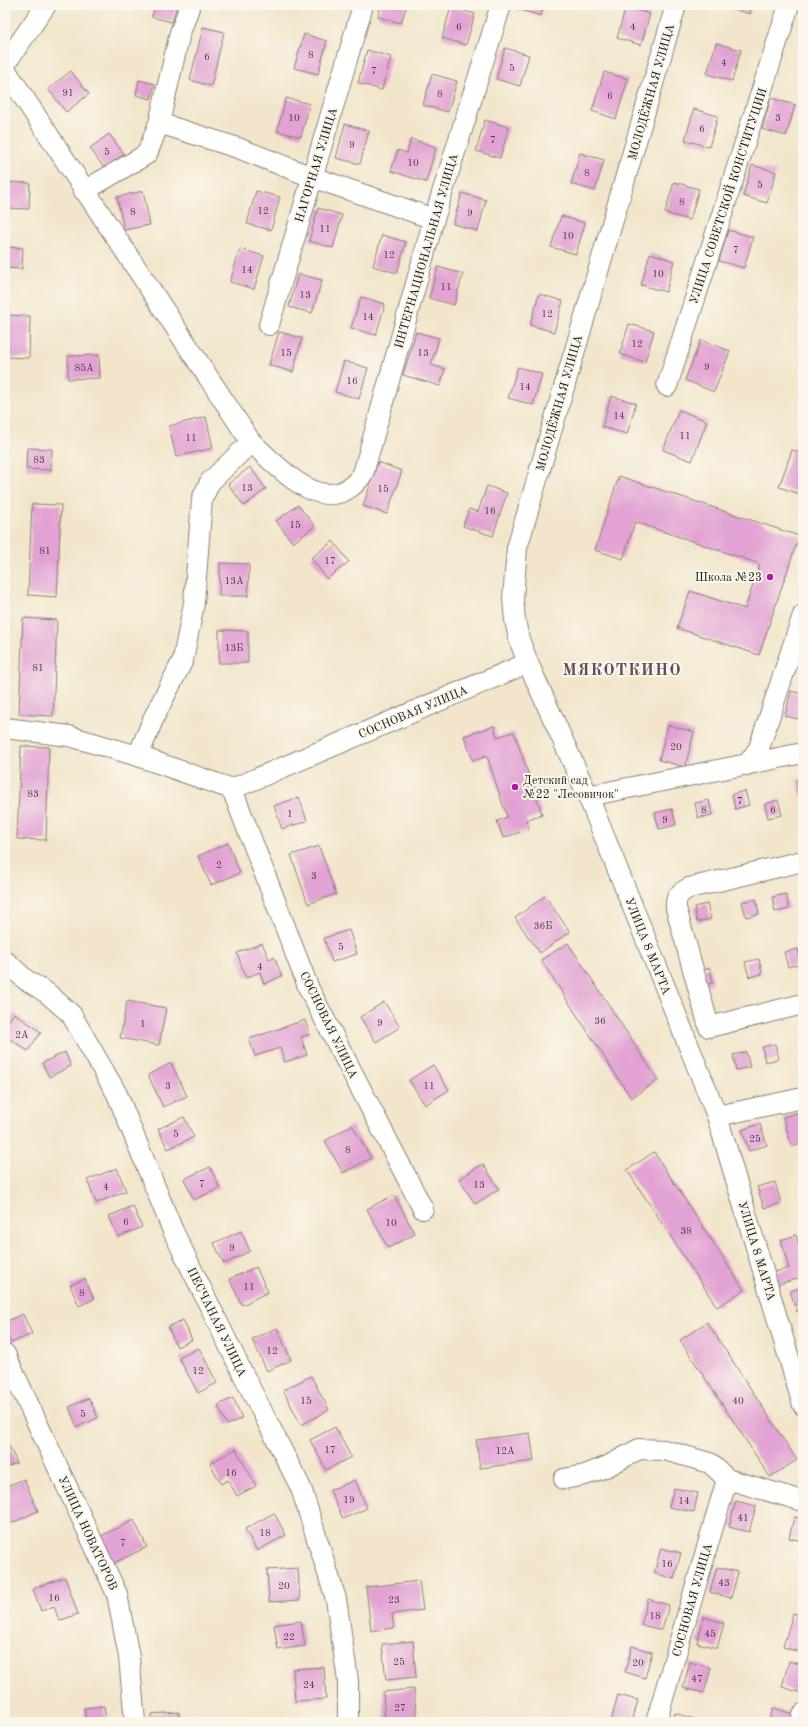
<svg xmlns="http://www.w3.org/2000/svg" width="808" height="1727" font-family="'Old Standard TT',serif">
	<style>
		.building { fill: #e2a2d3 }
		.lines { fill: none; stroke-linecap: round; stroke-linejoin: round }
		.minor-casing { stroke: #878074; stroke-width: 22 }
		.minor { stroke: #fff; stroke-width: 20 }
		.poi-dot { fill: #b5179e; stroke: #fbf7ec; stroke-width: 1.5 }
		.labels { text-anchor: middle; stroke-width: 4; stroke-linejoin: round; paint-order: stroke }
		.number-label { font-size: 10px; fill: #4e3e4a }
		.street-label { font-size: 12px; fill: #1c1c1c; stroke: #fbf7ec }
		.poi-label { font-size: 12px; fill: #1c1c1c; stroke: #fbf7ec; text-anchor: end }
		.district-label { font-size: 16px; font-weight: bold; letter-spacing: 1px; fill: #614b5c; stroke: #fbf7ec }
	</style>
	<rect width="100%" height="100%" fill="#fbf7ec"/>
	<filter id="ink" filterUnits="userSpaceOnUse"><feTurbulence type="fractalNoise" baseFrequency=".025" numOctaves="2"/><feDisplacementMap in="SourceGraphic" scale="8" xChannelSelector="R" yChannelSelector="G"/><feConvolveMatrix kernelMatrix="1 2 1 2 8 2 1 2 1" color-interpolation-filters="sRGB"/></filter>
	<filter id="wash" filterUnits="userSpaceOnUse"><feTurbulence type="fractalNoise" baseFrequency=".012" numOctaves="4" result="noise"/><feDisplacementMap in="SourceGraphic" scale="16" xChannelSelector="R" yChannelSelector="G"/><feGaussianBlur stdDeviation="0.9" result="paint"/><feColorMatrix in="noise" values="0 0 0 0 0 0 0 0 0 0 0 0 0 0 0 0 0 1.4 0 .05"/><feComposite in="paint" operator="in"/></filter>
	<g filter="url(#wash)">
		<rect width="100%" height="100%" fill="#f2e5cb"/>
		<g id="blocks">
			<path class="building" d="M155,5H177L172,22L152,17Z
				M381,5H407L401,23L378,17Z
				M518,5H544L541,16L517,9Z
				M726,5H752L750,14L725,7Z
				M451,7L475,14L466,45L442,38Z
				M626,7L650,14L641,45L617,38Z
				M203,27L224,32L211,86L190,80Z
				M304,34L327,41L318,74L294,68Z
				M716,43L741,50L732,81L707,74Z
				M505,48L529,55L520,86L496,79Z
				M367,50L391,57L382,90L358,83Z
				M71,71L89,94L66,112L48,89Z
				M604,72L628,79L616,119L592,111Z
				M432,74L457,81L448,112L423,105Z
				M139,80L155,84L151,99L136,95Z
				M286,98L310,104L301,137L277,131Z
				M771,98L795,105L786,136L762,129Z
				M694,109L718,116L709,147L685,140Z
				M485,120L509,127L500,158L476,151Z
				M345,124L369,131L360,164L336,158Z
				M109,134L124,154L104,168L90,148Z
				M411,139L436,147L426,182L391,171L398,150L407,153Z
				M580,153L604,160L595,191L571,184Z
				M752,165L776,172L767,203L743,196Z
				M5,182L30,183L29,209L5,208Z
				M674,182L699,189L690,220L665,213Z
				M143,191L150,225L124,230L117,197Z
				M256,191L280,197L271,230L247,224Z
				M462,193L486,200L478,231L453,224Z
				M318,208L342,215L333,248L309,241Z
				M561,216L585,223L576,254L551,247Z
				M728,230L753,237L744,268L719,261Z
				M382,235L406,242L397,273L373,266Z
				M5,247L23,248L22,269L5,268Z
				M240,249L264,256L254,289L230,282Z
				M650,253L674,261L666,292L641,285Z
				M438,267L463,274L454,305L429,298Z
				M298,274L322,280L312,313L289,307Z
				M539,294L563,301L554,332L530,325Z
				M361,297L385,304L376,335L351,328Z
				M5,315L30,316L29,358L5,357Z
				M629,324L654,331L645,362L620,354Z
				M279,332L302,338L293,372L269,365Z
				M416,332L439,338L431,365L445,369L440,386L403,375Z
				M701,340L730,351L714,392L685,380Z
				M99,355L100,378L68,379V356Z
				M344,361L368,368L359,399L335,392Z
				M518,367L542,374L533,405L508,398Z
				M611,396L636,403L627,434L602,427Z
				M679,410L707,421L692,461L663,450Z
				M206,417L213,448L176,457L169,426Z
				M27,448L52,449L51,470L26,469Z
				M792,450L803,453V495L779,487Z
				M378,462L402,471L387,514L363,506Z
				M250,467L266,489L244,506L228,484Z
				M619,476L799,536L759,655L677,628L690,591L745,609L760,564L635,522L623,559L595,550Z
				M487,486L507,493L493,536L463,526L469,509L478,512Z
				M32,504L61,505L57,597L28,595Z
				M298,505L315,526L293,543L276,521Z
				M333,541L349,562L327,579L311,558Z
				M220,563L249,564L248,596H219Z
				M23,618L57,620L53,716L19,714Z
				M219,630L248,631V663H219Z
				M791,691L803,694V720L785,716Z
				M668,725L694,732L685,767L659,760Z
				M494,726L497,737L514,732L542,814L526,820L529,829L503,838L497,821L507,817L487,756L473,761L464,736Z
				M21,746L49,747L46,840L17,839Z
				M803,779V794L801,795L797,780Z
				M745,791L749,805L735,809L732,794Z
				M299,797L307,821L282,829L274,806Z
				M709,800L712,815L698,818L695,803Z
				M778,800L782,815L768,818L765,804Z
				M672,809L676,825L659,829L655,813Z
				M228,843L240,873L211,885L198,856Z
				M319,846L336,894L308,904L291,855Z
				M786,894L789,909L775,912L772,897Z
				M545,896L570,932L540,953L515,918Z
				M756,899L759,914L746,917L742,902Z
				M707,904L711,919L697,922L694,907Z
				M349,930L357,954L332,962L324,938Z
				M262,943L269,959L274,957L282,976L264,984L260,972L246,978L237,953Z
				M568,943L658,1080L631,1098L541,960Z
				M798,949L801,964L788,967L784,952Z
				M759,959L762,974L749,977L745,962Z
				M710,968L713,983L700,986L696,971Z
				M127,1001L166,1008L159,1045L120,1038Z
				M384,1002L400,1027L376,1042L360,1017Z
				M14,1013L41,1032L28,1051L5,1036V1026Z
				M305,1020L310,1034L301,1037L307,1055L285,1062L280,1048L255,1056L249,1039Z
				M775,1044L779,1059L765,1062L762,1047Z
				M65,1052L71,1066L49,1077L42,1063Z
				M746,1052L750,1067L736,1070L733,1055Z
				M171,1063L187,1096L163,1107L148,1075Z
				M433,1065L449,1090L425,1105L409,1080Z
				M803,1111V1143L792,1147L783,1117Z
				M184,1117L194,1137L168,1149L158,1129Z
				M760,1124L767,1145L749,1151L742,1130Z
				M352,1125L371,1158L343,1173L325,1141Z
				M654,1152L744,1290L717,1307L627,1170Z
				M483,1164L499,1189L475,1204L459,1179Z
				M210,1167L220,1188L194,1200L184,1179Z
				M117,1168L126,1191L96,1203L87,1180Z
				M775,1182L781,1203L764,1208L757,1187Z
				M394,1195L415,1234L388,1248L367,1209Z
				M133,1206L142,1227L118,1237L109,1216Z
				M241,1231L250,1251L224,1264L214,1243Z
				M796,1235L803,1261V1277L776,1285L772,1273L789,1268L781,1240Z
				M256,1267L268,1292L242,1305L229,1279Z
				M85,1279L94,1299L79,1306L70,1285Z
				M803,1287V1310L797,1312L790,1291Z
				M23,1314L32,1334L11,1343L5,1329V1322Z
				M183,1320L192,1340L177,1347L168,1327Z
				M707,1322L797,1460L770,1477L680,1340Z
				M277,1328L291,1360L267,1371L252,1339Z
				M199,1348L217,1383L198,1393L179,1358Z
				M311,1376L329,1410L301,1425L283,1390Z
				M89,1398L98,1418L77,1427L69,1407Z
				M233,1398L242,1418L227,1425L218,1405Z
				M335,1427L351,1457L326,1470L310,1440Z
				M530,1433L534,1461L480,1468L476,1440Z
				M5,1437L17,1463L5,1468Z
				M236,1449L256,1486L237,1496L228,1480L221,1484L210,1463Z
				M24,1479L38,1511L10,1524L5,1512V1487Z
				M355,1480L367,1508L343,1519L330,1490Z
				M674,1488L698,1493L694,1512L669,1507Z
				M736,1501L756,1506L749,1532L729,1527Z
				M274,1513L286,1535L257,1551L245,1529Z
				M794,1517L803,1519V1541L789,1538Z
				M134,1520L147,1547L112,1564L99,1537Z
				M661,1548L681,1553L674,1579L654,1573Z
				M717,1567L738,1572L731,1598L710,1592Z
				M298,1568L300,1600L269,1602L267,1570Z
				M65,1577L78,1614L59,1621L54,1606L41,1611L33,1589Z
				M419,1581L423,1610L392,1614L394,1628L371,1631L366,1587Z
				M648,1599L669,1605L662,1630L641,1625Z
				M793,1613L803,1616V1653L783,1647Z
				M704,1617L724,1623L717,1648L697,1643Z
				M301,1621L305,1646L278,1650L274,1625Z
				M413,1641L416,1677L386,1680L382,1644Z
				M632,1646L652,1652L645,1678L625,1672Z
				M789,1661L803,1665L802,1693L782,1687Z
				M690,1662L711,1668L704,1693L683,1688Z
				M324,1667L326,1699L295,1701L293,1669Z
				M414,1689L417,1722H385L383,1692Z
				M618,1695L638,1700L632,1722L611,1721Z
				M104,1706L106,1722H86L84,1708Z
				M773,1708L793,1714L791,1722H769Z
				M179,1712V1722H152V1714Z
				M675,1713L695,1719V1722H673Z"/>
		</g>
	</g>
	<g filter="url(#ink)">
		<use href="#blocks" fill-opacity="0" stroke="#878074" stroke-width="1"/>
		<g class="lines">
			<g class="minor-casing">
				<path id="minor" d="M676,5L517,548L513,599L515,620L519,639L528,663L588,796L717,1116L803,1405
					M5,64L46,5
					M5,69L251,442C280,468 327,524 363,474L434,219L501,5
					M159,123L238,148L312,177L434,219
					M84,191L147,154L159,123L180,33L190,5
					M269,325L363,5
					M667,386L789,5
					M5,728L69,736L138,756L232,789L528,663
					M138,756L154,717L183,660L194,603L202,499L210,482L251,442
					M747,765L759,748L803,615
					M232,789L309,989L423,1209
					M588,796L803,753
					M803,861L689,888C679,893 675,897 676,908L709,1027L803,1004
					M5,961L26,980L47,993L71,1014L117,1094L173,1231L242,1372L301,1488L336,1599L348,1681V1722
					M717,1116L803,1098
					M5,1354L117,1594L129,1657L135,1722
					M564,1479L585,1475L608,1466L639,1449L664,1450L710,1463L727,1479L803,1501
					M656,1722L727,1479
					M801,1722L803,1714"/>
			</g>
			<use href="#minor" class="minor"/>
		</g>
	</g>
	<g class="poi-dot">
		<circle cx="770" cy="577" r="4"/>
		<circle cx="515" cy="787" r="4"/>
	</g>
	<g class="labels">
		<g class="number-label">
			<text x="459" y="30">6</text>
			<text x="633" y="30">4</text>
			<text x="311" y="58">8</text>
			<text x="207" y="60">6</text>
			<text x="724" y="66">4</text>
			<text x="512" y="71">5</text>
			<text x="374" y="74">7</text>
			<text x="68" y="96">91</text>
			<text x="440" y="97">8</text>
			<text x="610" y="99">6</text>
			<text x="294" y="121">10</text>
			<text x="778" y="121">3</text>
			<text x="702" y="132">6</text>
			<text x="493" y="143">7</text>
			<text x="352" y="148">9</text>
			<text x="107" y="155">5</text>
			<text x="413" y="166">10</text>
			<text x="587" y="176">8</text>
			<text x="760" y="188">5</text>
			<text x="682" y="205">8</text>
			<text x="263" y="214">12</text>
			<text x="133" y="215">8</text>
			<text x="470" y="216">9</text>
			<text x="325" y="232">11</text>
			<text x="568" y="239">10</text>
			<text x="736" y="253">7</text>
			<text x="389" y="258">12</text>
			<text x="247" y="273">14</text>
			<text x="658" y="277">10</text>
			<text x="446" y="290">11</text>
			<text x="305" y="298">13</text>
			<text x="547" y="317">12</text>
			<text x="368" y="320">14</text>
			<text x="637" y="347">12</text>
			<text x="286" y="356">15</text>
			<text x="423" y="356">13</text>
			<text x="707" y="370">9</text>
			<text x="84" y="371">85А</text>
			<text x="352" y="384">16</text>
			<text x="525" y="390">14</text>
			<text x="619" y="419">14</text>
			<text x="685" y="439">11</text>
			<text x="191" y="441">11</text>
			<text x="39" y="463">83</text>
			<text x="247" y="491">13</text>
			<text x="383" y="492">15</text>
			<text x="490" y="514">16</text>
			<text x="295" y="528">15</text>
			<text x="45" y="554">81</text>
			<text x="330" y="564">17</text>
			<text x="234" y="584">13А</text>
			<text x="234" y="651">13Б</text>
			<text x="38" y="671">81</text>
			<text x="676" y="750">20</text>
			<text x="33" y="797">83</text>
			<text x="740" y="804">7</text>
			<text x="704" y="813">8</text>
			<text x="773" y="813">6</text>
			<text x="290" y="817">1</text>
			<text x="665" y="823">9</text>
			<text x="219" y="868">2</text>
			<text x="314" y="879">3</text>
			<text x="543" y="929">36Б</text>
			<text x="341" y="950">5</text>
			<text x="260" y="970">4</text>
			<text x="600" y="1024">36</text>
			<text x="380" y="1026">9</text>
			<text x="143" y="1027">1</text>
			<text x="22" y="1038">2А</text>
			<text x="168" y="1089">3</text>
			<text x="429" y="1089">11</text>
			<text x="176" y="1137">5</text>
			<text x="755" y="1142">25</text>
			<text x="348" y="1153">8</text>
			<text x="202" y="1187">7</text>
			<text x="479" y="1188">13</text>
			<text x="106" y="1190">4</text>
			<text x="126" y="1225">6</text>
			<text x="391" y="1226">10</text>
			<text x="686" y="1234">38</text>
			<text x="232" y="1251">9</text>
			<text x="249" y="1290">11</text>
			<text x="82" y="1296">8</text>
			<text x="272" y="1354">12</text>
			<text x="198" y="1374">12</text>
			<text x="306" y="1404">15</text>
			<text x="738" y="1404">40</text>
			<text x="83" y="1417">5</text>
			<text x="330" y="1453">17</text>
			<text x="505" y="1454">12А</text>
			<text x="231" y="1476">16</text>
			<text x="349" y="1503">19</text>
			<text x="684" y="1504">14</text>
			<text x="743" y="1521">41</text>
			<text x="265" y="1536">18</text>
			<text x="123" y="1546">7</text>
			<text x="667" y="1567">16</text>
			<text x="724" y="1586">43</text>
			<text x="284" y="1589">20</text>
			<text x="54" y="1601">16</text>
			<text x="394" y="1603">23</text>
			<text x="655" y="1619">18</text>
			<text x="710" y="1637">45</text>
			<text x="289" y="1640">22</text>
			<text x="399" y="1665">25</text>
			<text x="638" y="1666">20</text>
			<text x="697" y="1682">47</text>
			<text x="309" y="1688">24</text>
			<text x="400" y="1711">27</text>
		</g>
		<g class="street-label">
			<text transform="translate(651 92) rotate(-74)" y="4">МОЛОДЁЖНАЯ УЛИЦА</text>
			<text transform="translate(316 165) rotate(-73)" y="4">НАГОРНАЯ УЛИЦА</text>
			<text transform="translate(728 196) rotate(-72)" y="4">УЛИЦА СОВЕТСКОЙ КОНСТИТУЦИИ</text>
			<text transform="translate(426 251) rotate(-74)" y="4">ИНТЕРНАЦИОНАЛЬНАЯ УЛИЦА</text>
			<text transform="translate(559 403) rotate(-74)" y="4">МОЛОДЁЖНАЯ УЛИЦА</text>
			<text transform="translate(413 712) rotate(-23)" y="4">СОСНОВАЯ УЛИЦА</text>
			<text transform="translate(648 946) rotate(68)" y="4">УЛИЦА 8 МАРТА</text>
			<text transform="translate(329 1025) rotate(64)" y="4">СОСНОВАЯ УЛИЦА</text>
			<text transform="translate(757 1251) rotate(73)" y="4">УЛИЦА 8 МАРТА</text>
			<text transform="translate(217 1322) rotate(64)" y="4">ПЕСЧАНАЯ УЛИЦА</text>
			<text transform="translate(88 1533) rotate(65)" y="4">УЛИЦА НОВАТОРОВ</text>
			<text transform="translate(692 1600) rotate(-74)" y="4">СОСНОВАЯ УЛИЦА</text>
		</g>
		<g class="poi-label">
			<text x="762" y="581">Школа №23</text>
			<text x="523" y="784" text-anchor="start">Детский сад<tspan x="523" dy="14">№22 "Лесовичок"</tspan></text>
		</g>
		<g class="district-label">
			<text x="622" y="675">МЯКОТКИНО</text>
		</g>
	</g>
	<rect width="808" height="1727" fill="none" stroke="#fbf7ec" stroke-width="20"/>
</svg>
